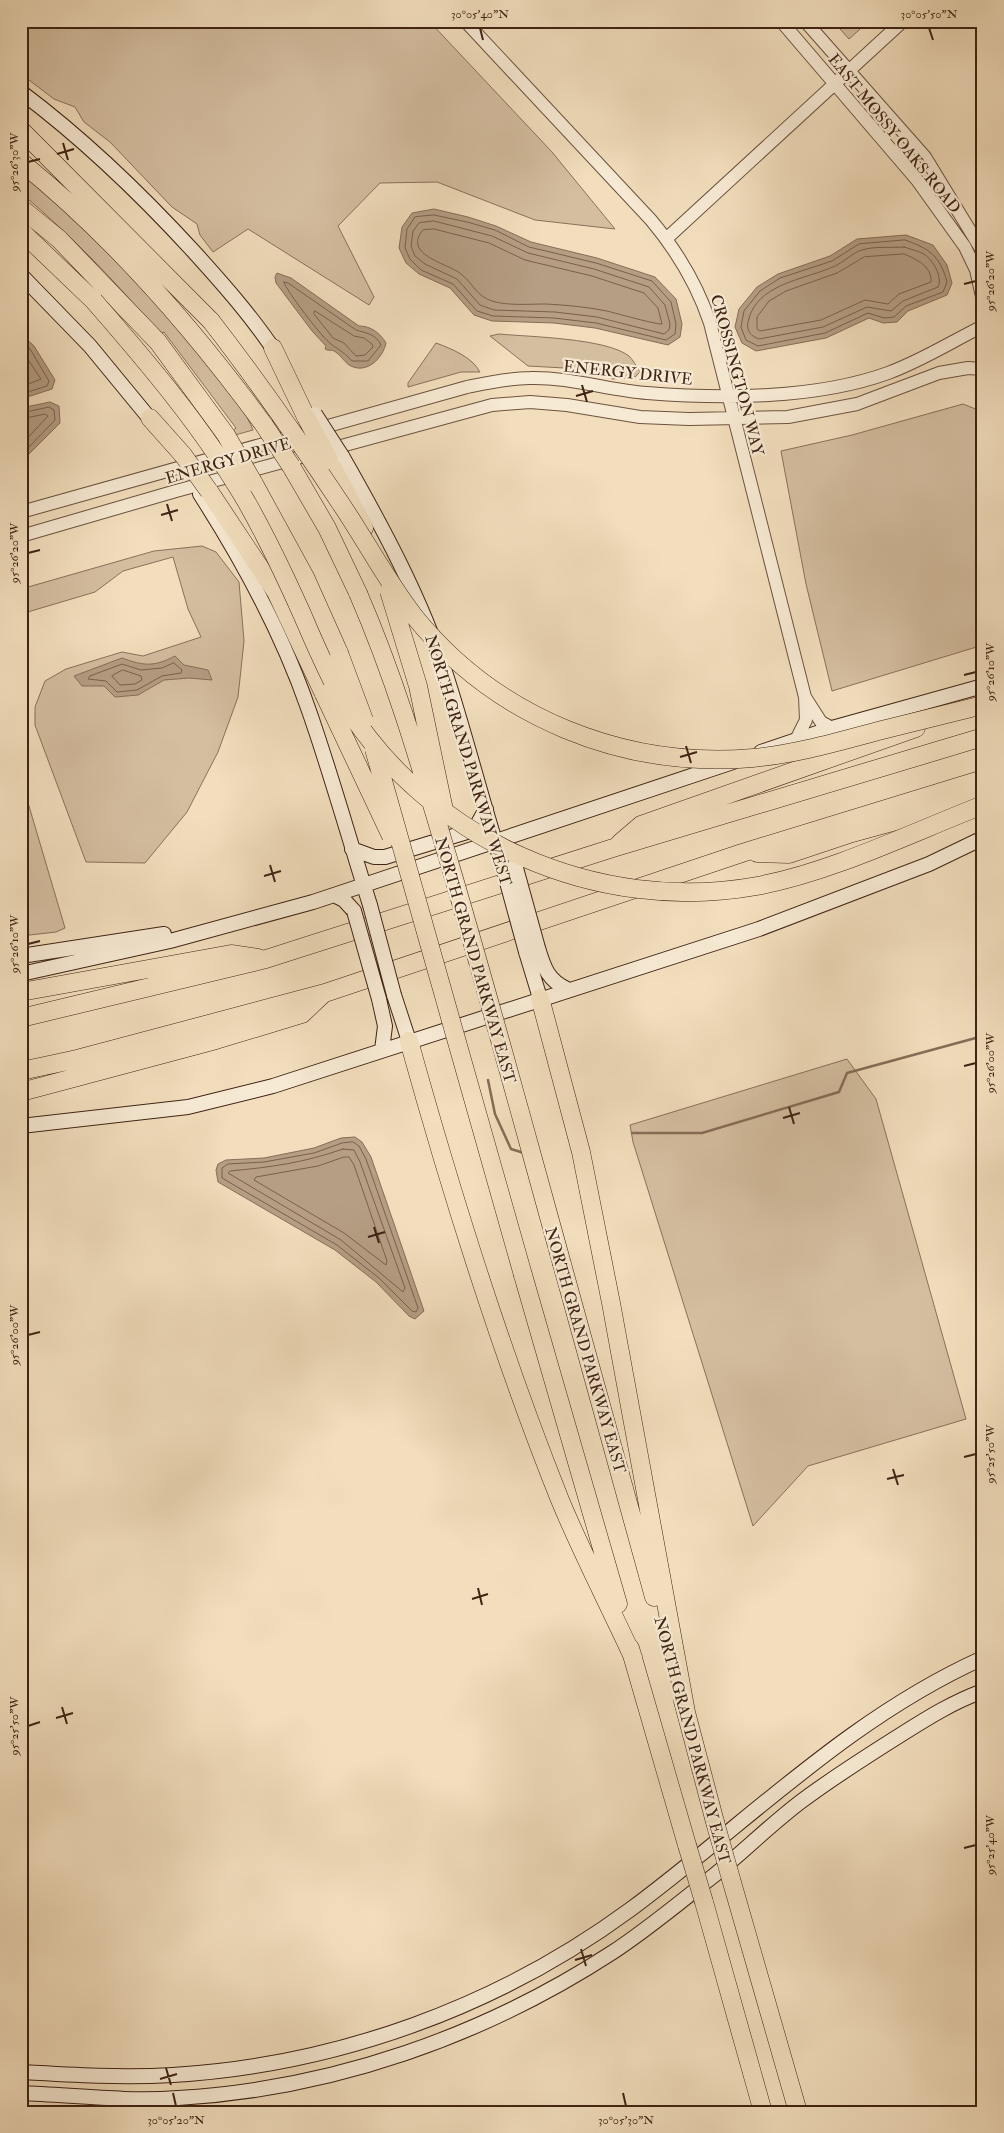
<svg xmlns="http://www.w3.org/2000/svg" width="1004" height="2133" font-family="'IM FELL Double Pica',serif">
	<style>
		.green { fill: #d4bea0; stroke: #8a705a }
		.water { fill: #b59e84; stroke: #866d57 }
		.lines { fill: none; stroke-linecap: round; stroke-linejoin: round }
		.shore { stroke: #7a604c; stroke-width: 1 }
		.stream { stroke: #866d57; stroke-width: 2.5 }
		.tertiary-casing { stroke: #6c523e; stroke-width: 14 }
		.secondary-casing { stroke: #3f2314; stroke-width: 16 }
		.motorway-casing { stroke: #3f2314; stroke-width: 19 }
		.tertiary { stroke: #f7ead4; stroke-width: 12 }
		.secondary { stroke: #f7ead4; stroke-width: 14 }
		.motorway { stroke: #f2debd; stroke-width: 18 }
		.secondary-bridge-casing { stroke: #3f2314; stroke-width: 16; stroke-linecap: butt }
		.motorway-bridge-casing { stroke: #3f2314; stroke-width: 19; stroke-linecap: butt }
		.secondary-bridge { stroke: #f7ead4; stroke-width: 14 }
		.motorway-bridge { stroke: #f2debd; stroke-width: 18 }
		.ticks { fill: none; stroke: #3f2314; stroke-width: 2 }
		.labels { text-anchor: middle; stroke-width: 4.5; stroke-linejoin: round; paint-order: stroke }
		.street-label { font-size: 16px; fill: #3f2314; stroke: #f7ead4 }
		.neatline { fill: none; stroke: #3f2314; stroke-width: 2 }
		.ticks-label { font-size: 12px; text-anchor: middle; fill: #3f2314 }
	</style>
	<rect width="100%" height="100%" fill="#f2debd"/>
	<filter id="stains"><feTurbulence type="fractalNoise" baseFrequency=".004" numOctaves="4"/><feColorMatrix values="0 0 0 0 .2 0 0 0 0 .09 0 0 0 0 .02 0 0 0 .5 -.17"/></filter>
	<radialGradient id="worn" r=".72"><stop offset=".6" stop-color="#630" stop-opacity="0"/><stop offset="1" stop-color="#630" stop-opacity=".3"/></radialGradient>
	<path class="green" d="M21,21H429L552,152L615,229L535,220L437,182L380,183L338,226L374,297L369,305L248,229L213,252L200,235L197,224L172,207L110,142L84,122L75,107L54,99L21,74Z
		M833,21H869L849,39Z
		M21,171C83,222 137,281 189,341C210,366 241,400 253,430L235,435L232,431L236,428L164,332L160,334C117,283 72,236 21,193Z
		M499,334C531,337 605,338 629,356C633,360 637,367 640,372L635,377L612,379L601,370L528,366L490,336Z
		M436,343C452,349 472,357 480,372H461L408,387V383Z
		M963,404L983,412V645L832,691L806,584L781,451L852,435Z
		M202,546L216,552L239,582L244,641L238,697L218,752L187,812L145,863L86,862L35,725V707L45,681L66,669L122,652L143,656L201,637L188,609L173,557L123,571L95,592L21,614V589L154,551Z
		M21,779L65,928L56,932L21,936Z
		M847,1059L876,1099L966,1419L808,1466L753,1526L633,1142L630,1125Z"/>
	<path class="water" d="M434,209L468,217L496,226L531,242L597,258L655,277L676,299L682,324L680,337L668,345L595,328L554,323L492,321L474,315L450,288L419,274L406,263L399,248L402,227L412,213Z
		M906,235L933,245L947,265L952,283L947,295L908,311L897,322L883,323L869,318L826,338L756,351L742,343L735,327L739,309L757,287L778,274L830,256L857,239Z
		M277,273L291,278L359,326C371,326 380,333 386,343C383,358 367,374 351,366C346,364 342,357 337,353C331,348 330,352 325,349L326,346L312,331L276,283L275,277Z
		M21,334L34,346L55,380L52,389L21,399Z
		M50,402L59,406L60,423L29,454L21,457V408Z
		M175,656L184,665L208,670L212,680L189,678L164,680L138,695L115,697L104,686H82L74,676L122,658C144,666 154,667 175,656Z
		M355,1137L362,1142L371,1157L424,1311L415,1319L409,1316L376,1282L335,1250L218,1182L216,1170L218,1164L226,1160L264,1158L314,1148L341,1138Z"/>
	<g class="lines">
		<path class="shore" d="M434,215L467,222L495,230L529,247L596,263L652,281L671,302L676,324L675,334L666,340L596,323L554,318L493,316L477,311L453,284L421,270L410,259L405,248L407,229L415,217Z
			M434,221L492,236L528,253L594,269L649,287L665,305L670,324L669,330L664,334L597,317L555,312L494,310L480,305L457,279L425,264L415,256L411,246L413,231L419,223Z
			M434,229L489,243L525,260L592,276L644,293L658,308L662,324C658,325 615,313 607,311C587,307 566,305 546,304C529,304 508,306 492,301C476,296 473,283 461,274C450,264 401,255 423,230Z
			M905,240C930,249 940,256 947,282L943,292L906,306L894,317L884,318L868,313L825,333L758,346L746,340L741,327L744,311L760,291L780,278L832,261L859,244Z
			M904,247C910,249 918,251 924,254C933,260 943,277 938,287L903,301L891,311L867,307L823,327L759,339C751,336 746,331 748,322C756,283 805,280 835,266C844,262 852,253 862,250C874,246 891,248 904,247Z
			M904,254C916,259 932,266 931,282L899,294L888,304L865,300L821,320L760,331L757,329V317L769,301L786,291L837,273L864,257Z
			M284,282L288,283L356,330C366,333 376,334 381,345L368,361H352C345,353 339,350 331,344C324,340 284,288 284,282Z
			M315,311L354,336L364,338L372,344L373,347L365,355L356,356L344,343L333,338L314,314Z
			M21,341L30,349L49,381L47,386L21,394
			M21,349L41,379L21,387
			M21,413L49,407L54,410L55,420L27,449L21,451
			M21,419L45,414L48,416L21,445
			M174,663L182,670L181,673L162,676L137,690L117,692L106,681L88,679L90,676L122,664L141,670L162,668Z
			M123,670L141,676L142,680L135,684L120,685L112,676Z
			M353,1142L359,1146L366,1159L418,1308L416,1312L412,1311L379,1278L337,1245L222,1178V1168L228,1164L264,1162L314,1153L342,1143Z
			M343,1149L354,1150L360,1162L405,1288L403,1292L341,1240L228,1173L230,1171C272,1167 303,1163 343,1149Z
			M344,1157H349L354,1165L387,1261L386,1265L344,1233L254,1180L256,1177L318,1166Z"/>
		<path class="stream" d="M488,1080L495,1114L511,1149L524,1153
			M632,1133H702L839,1092L847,1073L983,1036"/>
		<g class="tertiary-casing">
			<path id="tertiary" d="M465,21L651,220C677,251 697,284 710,323L805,697L821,722L832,728
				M781,21L917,180L965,247L976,270L983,301
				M805,21L925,157L983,252
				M666,239L903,21
				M21,512L467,387C487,383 509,378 530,378C570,377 608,390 647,393C721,399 817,399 888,373C921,361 951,342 983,326
				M21,536L176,491L492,405L530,402L567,405L640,417L689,419L788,417L857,404L939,373L968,368L983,369
				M796,740L806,720L805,697"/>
		</g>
		<g class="secondary-casing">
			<path id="secondary" d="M21,92C85,140 141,194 195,253C224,285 254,319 278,356
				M21,275L90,346L155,425
				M342,456C382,526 421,598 446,675C466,737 482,801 502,864
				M200,494C243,561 282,633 308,708C331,773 349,839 370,905
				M761,752L832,728L983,686
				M352,849L374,857H385L470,831L476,827L486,809
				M334,895L344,900L354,911
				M538,948C544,968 548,980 567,989
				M526,952L540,998
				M21,956L164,934
				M21,974L170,941L313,902L733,762
				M394,995L409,1041
				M379,999L385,1026L382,1050
				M21,1126L188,1107L273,1086L759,929L929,864L983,838
				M21,2072C72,2075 122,2078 173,2075C337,2065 498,2007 631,1909C747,1823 849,1718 983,1658
				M21,2093C73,2095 126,2102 178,2098C333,2089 484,2036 613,1952C648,1929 680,1902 712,1877C742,1853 769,1826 799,1803C832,1778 867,1756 902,1734C929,1717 953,1702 983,1691"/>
		</g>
		<g class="motorway-casing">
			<path id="motorway" d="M21,130L211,321
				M21,162C115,238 193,328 264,425
				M21,208L59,239L158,342L226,435
				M21,231L94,301
				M273,348L306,417
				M150,418L183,455
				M329,460L364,528
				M291,466L327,528L358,593
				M253,482L305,577L339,653
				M209,491L276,592L324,694
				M620,843L641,825L916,728
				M757,853L789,854L852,833L983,797
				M21,992L231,954L258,958
				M540,998L581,1152L611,1303L686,1712
				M21,1018L266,959L613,848L983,737
				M409,1041C452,1196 500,1350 560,1500C582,1553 609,1605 633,1657
				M21,1071L77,1059L325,993L742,853L983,779
				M21,1092L216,1040L302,1014L322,995
				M562,1264L654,1597
				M523,1275L618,1604
				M630,1648L687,1845
				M683,1701L715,1822
				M731,1879L798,2112
				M704,1902L763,2112"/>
		</g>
		<use href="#tertiary" class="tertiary"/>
		<use href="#secondary" class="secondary"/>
		<use href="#motorway" class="motorway"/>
		<g class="secondary-bridge-casing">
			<path id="secondary-bridge" d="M315,414L342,456
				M516,859V868L538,948
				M502,864L526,952
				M370,905L394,995
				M354,911L379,999"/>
		</g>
		<g class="motorway-bridge-casing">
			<path id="motorway-bridge" d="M94,301C149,364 204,429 246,501C267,538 285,576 302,614C315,644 327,673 343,701C427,840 597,915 757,886C832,872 911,833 983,805
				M211,321C256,379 298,439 339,501C365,539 386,580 414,616C496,718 624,769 753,758C796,754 837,742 878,731C913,722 948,714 983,705
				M306,417L329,460
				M264,425L291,466
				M226,435L253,482
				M183,455L209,491
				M389,591L418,686L444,810
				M358,593C397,683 422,771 450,865C489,997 525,1131 562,1264
				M339,653L364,720
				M324,694L391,836
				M374,749L523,1275
				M715,1822L731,1879
				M687,1845L704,1902"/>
		</g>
		<use href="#secondary-bridge" class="secondary-bridge"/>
		<use href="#motorway-bridge" class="motorway-bridge"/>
	</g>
	<path class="ticks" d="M480,28L483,40M929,28L933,40M63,143L68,160M57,154L74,149M28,162L40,159M964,284L976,281M582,385L587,402M576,396L593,391M167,504L172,521M161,515L178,510M28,553L40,550M964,675L976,672M686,746L691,763M680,757L697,752M270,865L275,882M264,876L281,871M28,944L40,941M964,1066L976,1063M789,1107L794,1124M783,1118L800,1113M374,1227L379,1243M368,1237L385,1232M28,1335L40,1332M964,1457L976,1454M893,1469L898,1485M887,1479L904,1475M478,1588L482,1605M472,1599L488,1594M62,1707L67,1724M56,1718L73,1713M28,1726L40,1722M964,1848L976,1845M581,1949L586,1966M575,1960L592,1955M166,2068L171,2085M160,2079L177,2074M173,2093L176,2106M623,2093L626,2106"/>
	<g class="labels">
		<g class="street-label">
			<text transform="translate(895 133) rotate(51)" y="6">EAST MOSSY OAKS ROAD</text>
			<text transform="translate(628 372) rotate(6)" y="6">ENERGY DRIVE</text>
			<text transform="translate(738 375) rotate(75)" y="6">CROSSINGTON WAY</text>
			<text transform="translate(228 460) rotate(-16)" y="6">ENERGY DRIVE</text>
			<text transform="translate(469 760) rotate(73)" y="6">NORTH GRAND PARKWAY WEST</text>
			<text transform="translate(476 960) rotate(74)" y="6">NORTH GRAND PARKWAY EAST</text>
			<text transform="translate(586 1350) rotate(74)" y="6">NORTH GRAND PARKWAY EAST</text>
			<text transform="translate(693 1740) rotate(75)" y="6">NORTH GRAND PARKWAY EAST</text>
		</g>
	</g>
	<rect width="1004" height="2133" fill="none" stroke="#f2debd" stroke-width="55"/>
	<rect x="28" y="28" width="948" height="2078" class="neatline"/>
	<g class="ticks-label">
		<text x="480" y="18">30°05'40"N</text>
		<text x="929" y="18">30°05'50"N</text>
		<text transform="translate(14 162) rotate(-90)" y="4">95°26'30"W</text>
		<text transform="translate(990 281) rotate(-90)" y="4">95°26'20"W</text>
		<text transform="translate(14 553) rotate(-90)" y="4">95°26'20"W</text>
		<text transform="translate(990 672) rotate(-90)" y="4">95°26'10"W</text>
		<text transform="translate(14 944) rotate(-90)" y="4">95°26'10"W</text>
		<text transform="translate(990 1063) rotate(-90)" y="4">95°26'00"W</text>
		<text transform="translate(14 1335) rotate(-90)" y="4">95°26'00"W</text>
		<text transform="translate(990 1454) rotate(-90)" y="4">95°25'50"W</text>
		<text transform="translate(14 1726) rotate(-90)" y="4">95°25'50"W</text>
		<text transform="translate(990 1845) rotate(-90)" y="4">95°25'40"W</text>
		<text x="176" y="2124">30°05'20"N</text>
		<text x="626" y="2124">30°05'30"N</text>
	</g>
	<rect width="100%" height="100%" filter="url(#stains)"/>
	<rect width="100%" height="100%" fill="url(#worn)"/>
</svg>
